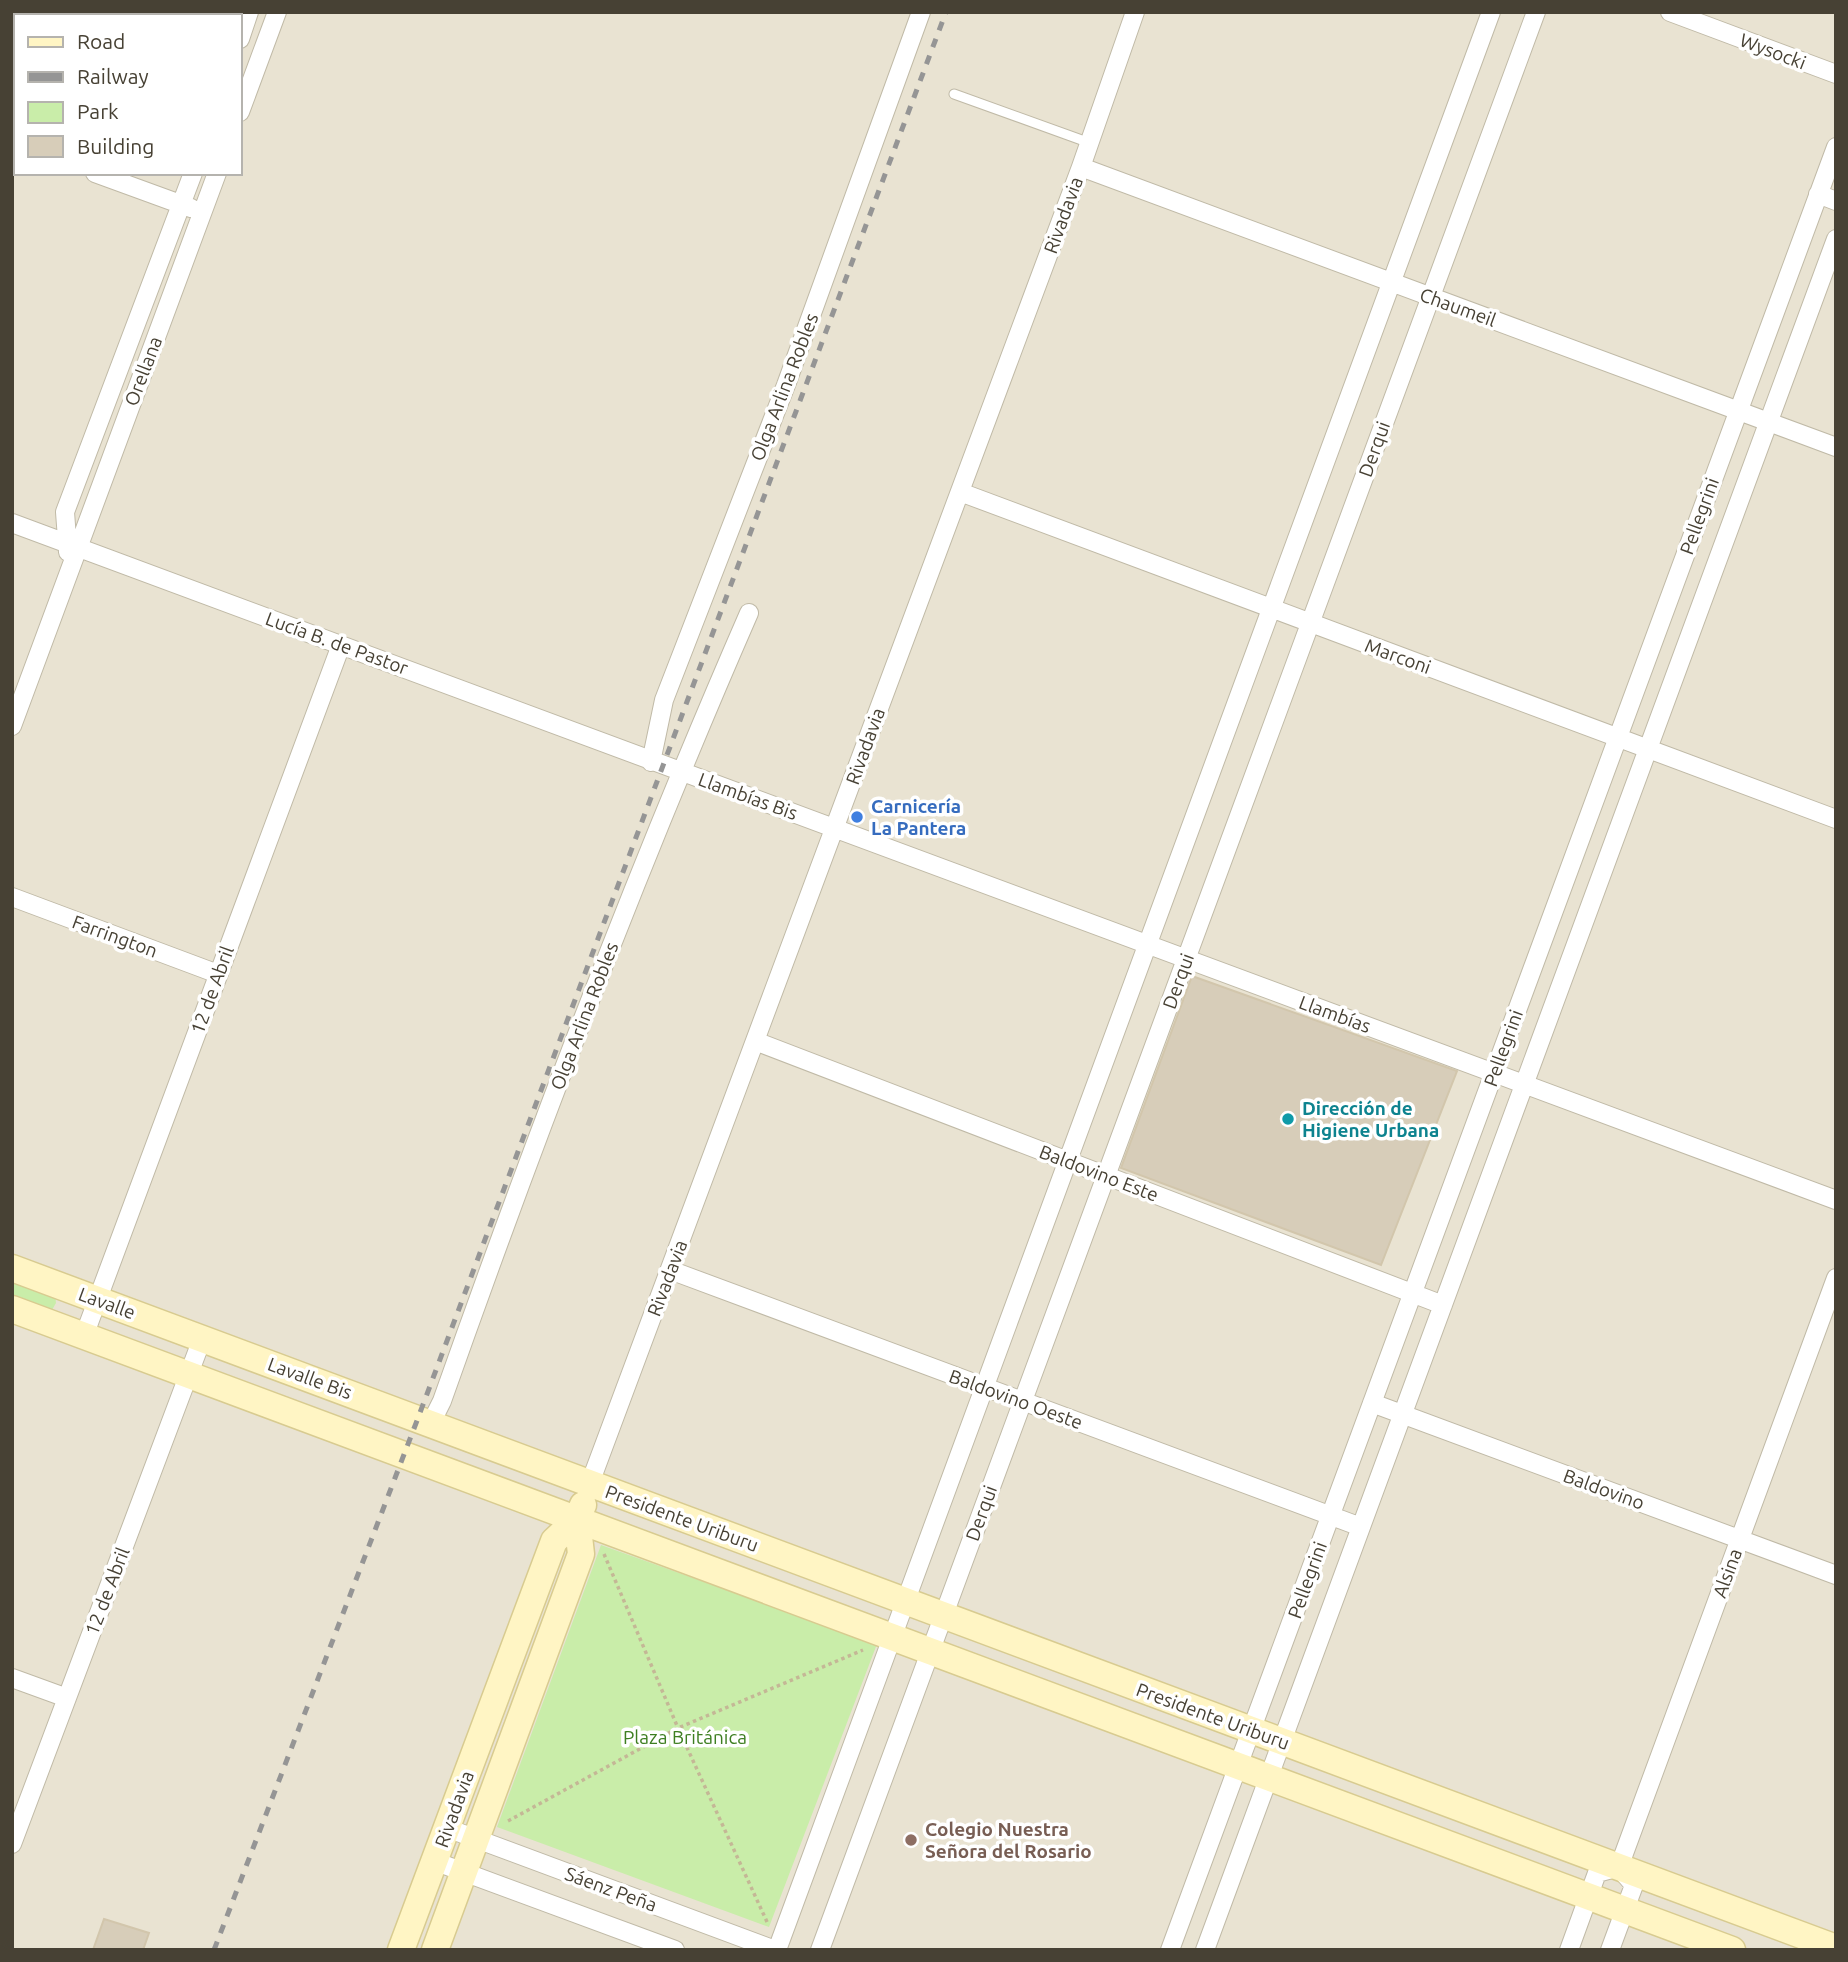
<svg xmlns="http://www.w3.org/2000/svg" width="1848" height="1962" font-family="Ubuntu,sans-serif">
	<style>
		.residential { fill: #e9e3d2; fill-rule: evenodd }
		.green { fill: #c9eda9 }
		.building { fill: #d7cdb9; stroke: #d2c6ac; stroke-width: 2 }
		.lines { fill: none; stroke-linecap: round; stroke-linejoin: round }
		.lane-casing { stroke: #c0baa7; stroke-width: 11 }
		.street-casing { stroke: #c0baa7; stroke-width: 20 }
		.secondary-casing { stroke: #d8cb90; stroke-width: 29 }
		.path { stroke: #c4b796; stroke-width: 3.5; stroke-dasharray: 3.5 3.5; stroke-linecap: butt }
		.lane { stroke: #fff; stroke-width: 9 }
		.street { stroke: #fff; stroke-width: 18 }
		.secondary { stroke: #fff5c4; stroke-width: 26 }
		.rail { stroke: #959595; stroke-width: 5; stroke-dasharray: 9 9; stroke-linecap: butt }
		.shop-dot { fill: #3f7fe0; stroke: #fff; stroke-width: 2.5 }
		.culture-dot { fill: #0f9aa8; stroke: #fff; stroke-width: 2.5 }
		.education-dot { fill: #8d6e63; stroke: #fff; stroke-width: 2.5 }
		.labels { text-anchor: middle; stroke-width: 7; stroke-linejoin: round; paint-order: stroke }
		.street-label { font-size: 19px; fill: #474134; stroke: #fff }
		.shop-label { font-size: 19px; font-weight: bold; fill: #366cbe; stroke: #fff; text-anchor: start }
		.culture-label { font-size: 19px; font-weight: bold; fill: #0d838f; stroke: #fff; text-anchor: start }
		.park-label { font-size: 19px; fill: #3d7e21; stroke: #fff }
		.education-label { font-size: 19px; font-weight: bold; fill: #785e54; stroke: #fff; text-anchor: start }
	</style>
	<rect width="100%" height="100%" fill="#f4f1e5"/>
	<path class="residential" d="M12,12H1836V1950H12ZM16,16H240V173H16Z"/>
	<path class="green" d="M12,1277L55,1295L56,1303L52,1310L12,1301Z
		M601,1545L877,1644L769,1927L497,1827Z"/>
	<path class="building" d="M1192,976L1457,1071L1381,1265L1121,1168Z
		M104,1919L149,1933L143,1950H93Z"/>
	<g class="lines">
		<g class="lane-casing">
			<path id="lane" d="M954,94L1090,143"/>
		</g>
		<g class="street-casing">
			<path id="street" d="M1670,12L1836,74
				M240,39L249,12
				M240,112L277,12
				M12,144L16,145
				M1081,167L1836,447
				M95,173L191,208
				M1818,194L1836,201
				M960,492L1836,819
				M12,523L1836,1200
				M68,552L65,512L193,173
				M12,726L217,173
				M651,762L664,700L786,385L921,12
				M12,897L218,974
				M755,1041L1443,1305
				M670,1270L1361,1527
				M84,1336L341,645
				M1372,1403L1836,1575
				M431,1423L442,1401C536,1135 636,872 749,613
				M590,1483L1081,167L1135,12
				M12,1678L67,1698
				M447,1828L775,1950
				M12,1844L202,1339
				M434,1861L675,1950
				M1619,1867L1836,1278
				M777,1950L1491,12
				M820,1950L1536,12
				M1170,1950L1836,147
				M1205,1950L1836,239
				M1569,1950L1597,1873L1619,1867
				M1610,1950L1634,1885L1621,1870"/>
		</g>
		<g class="secondary-casing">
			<path id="secondary" d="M12,1268L1836,1948
				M12,1309L1732,1950
				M401,1950L554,1541L577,1519
				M435,1950L581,1554L577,1519L583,1505"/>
		</g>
		<path class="path" d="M604,1554L678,1728L768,1924
			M508,1821L678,1728L863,1650"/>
		<use href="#lane" class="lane"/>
		<use href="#street" class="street"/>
		<use href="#secondary" class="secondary"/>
		<path class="rail" d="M214,1950L418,1418L946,12"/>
	</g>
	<circle class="shop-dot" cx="857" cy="817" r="7"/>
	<circle class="culture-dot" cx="1288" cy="1119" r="7"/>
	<circle class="education-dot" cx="911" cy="1840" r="7"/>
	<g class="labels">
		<g class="street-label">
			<text transform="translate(1773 51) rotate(21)" y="7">Wysocki</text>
			<text transform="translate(1063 215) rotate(-70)" y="7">Rivadavia</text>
			<text transform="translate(1458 307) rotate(20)" y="7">Chaumeil</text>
			<text transform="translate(143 371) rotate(-69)" y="7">Orellana</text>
			<text transform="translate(784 387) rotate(-69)" y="7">Olga Arlina Robles</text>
			<text transform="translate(1374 449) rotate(-70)" y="7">Derqui</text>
			<text transform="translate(1699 516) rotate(-70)" y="7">Pellegrini</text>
			<text transform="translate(337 643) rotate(20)" y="7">Lucía B. de Pastor</text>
			<text transform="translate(1398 656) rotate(20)" y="7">Marconi</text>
			<text transform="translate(865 746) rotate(-70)" y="7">Rivadavia</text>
			<text transform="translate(748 796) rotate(20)" y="7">Llambías Bis</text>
			<text transform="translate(115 936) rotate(20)" y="7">Farrington</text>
			<text transform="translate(1178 981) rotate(-70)" y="7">Derqui</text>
			<text transform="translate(212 990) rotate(-70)" y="7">12 de Abril</text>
			<text transform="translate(1335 1014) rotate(20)" y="7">Llambías</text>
			<text transform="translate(584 1016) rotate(-69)" y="7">Olga Arlina Robles</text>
			<text transform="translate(1503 1048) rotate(-70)" y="7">Pellegrini</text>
			<text transform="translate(1099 1173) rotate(21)" y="7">Baldovino Este</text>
			<text transform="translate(667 1278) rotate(-69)" y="7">Rivadavia</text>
			<text transform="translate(107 1303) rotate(20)" y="7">Lavalle</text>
			<text transform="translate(310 1378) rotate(20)" y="7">Lavalle Bis</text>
			<text transform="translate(1016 1399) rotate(20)" y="7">Baldovino Oeste</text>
			<text transform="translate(1604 1489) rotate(20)" y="7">Baldovino</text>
			<text transform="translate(981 1513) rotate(-70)" y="7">Derqui</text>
			<text transform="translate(682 1518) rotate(20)" y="7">Presidente Uriburu</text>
			<text transform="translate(1727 1573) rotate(-70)" y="7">Alsina</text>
			<text transform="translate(1307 1580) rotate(-70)" y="7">Pellegrini</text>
			<text transform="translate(107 1591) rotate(-69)" y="7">12 de Abril</text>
			<text transform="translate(1213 1716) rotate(20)" y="7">Presidente Uriburu</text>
			<text transform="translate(454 1809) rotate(-70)" y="7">Rivadavia</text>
			<text transform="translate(611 1889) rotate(20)" y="7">Sáenz Peña</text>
		</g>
		<g class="shop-label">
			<text x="871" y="813">Carnicería<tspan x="871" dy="22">La Pantera</tspan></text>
		</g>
		<g class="culture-label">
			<text x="1302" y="1115">Dirección de<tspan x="1302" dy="22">Higiene Urbana</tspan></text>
		</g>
		<g class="park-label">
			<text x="685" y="1744">Plaza Británica</text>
		</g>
		<g class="education-label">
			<text x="925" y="1836">Colegio Nuestra<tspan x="925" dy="22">Señora del Rosario</tspan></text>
		</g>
	</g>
	<rect width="1848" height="1962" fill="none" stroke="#474134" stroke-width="28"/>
	<rect x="14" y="14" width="228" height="161" fill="#ffffff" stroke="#b5b3ae" stroke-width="2"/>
	<rect x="28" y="37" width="35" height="10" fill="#fff5c4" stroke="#b5b3ae" stroke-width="2"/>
	<text x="77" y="49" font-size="21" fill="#474134">Road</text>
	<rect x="28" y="72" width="35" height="10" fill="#959595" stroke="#b5b3ae" stroke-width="2"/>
	<text x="77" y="84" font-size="21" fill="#474134">Railway</text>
	<rect x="28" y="102" width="35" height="21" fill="#c9eda9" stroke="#b5b3ae" stroke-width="2"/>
	<text x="77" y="119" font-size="21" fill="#474134">Park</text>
	<rect x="28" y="136" width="35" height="21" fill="#d7cdb9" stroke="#b5b3ae" stroke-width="2"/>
	<text x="77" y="154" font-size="21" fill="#474134">Building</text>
</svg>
